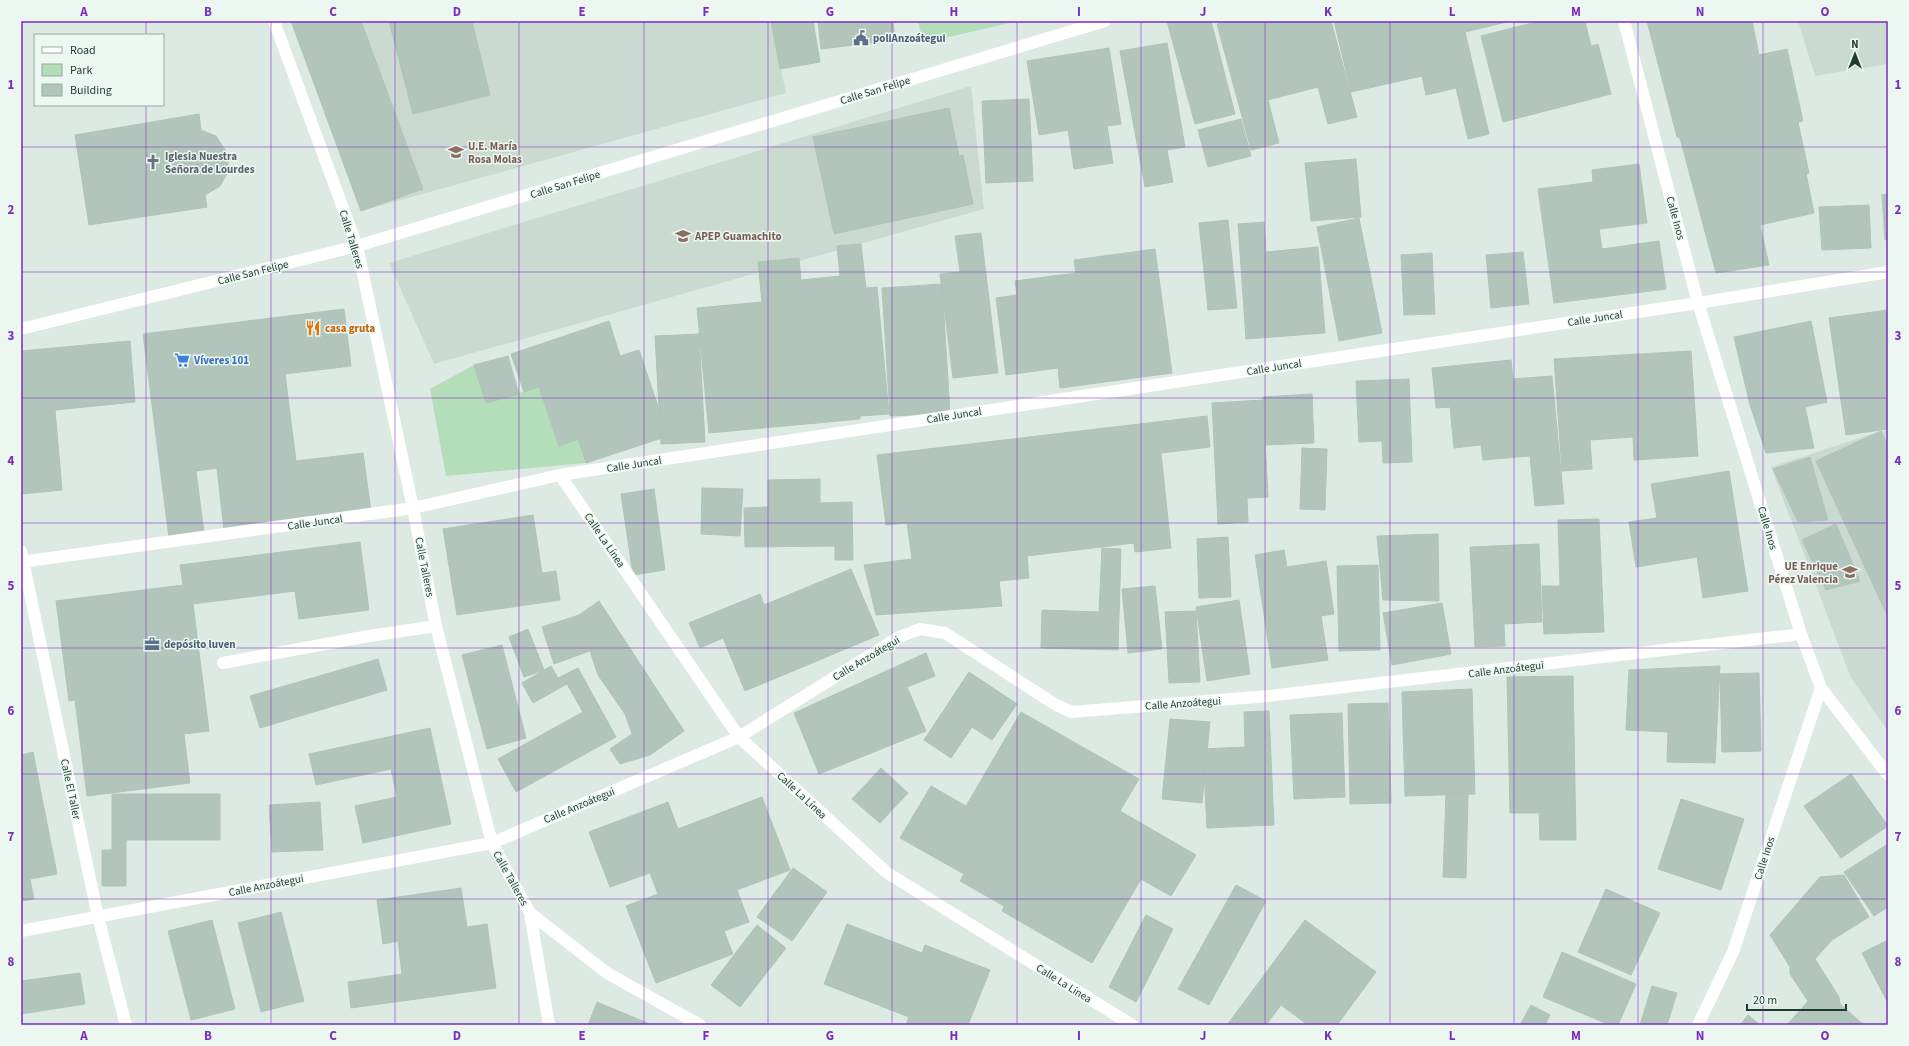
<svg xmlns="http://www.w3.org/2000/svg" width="1909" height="1046" font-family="'Source Sans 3',sans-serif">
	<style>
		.built { fill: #cbdad1 }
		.green { fill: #b4ddba }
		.building { fill: #b2c5bb; stroke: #afc4b9 }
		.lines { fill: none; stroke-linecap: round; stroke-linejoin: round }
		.lane { stroke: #fff; stroke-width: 12 }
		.street { stroke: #fff; stroke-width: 12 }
		.grid { fill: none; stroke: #7b2cbf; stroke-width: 1; stroke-opacity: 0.55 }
		.labels { text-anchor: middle; stroke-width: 3; stroke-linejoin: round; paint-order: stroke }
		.service-label { font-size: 11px; font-weight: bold; fill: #4e5e75; stroke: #edf7f1; text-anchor: start }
		.street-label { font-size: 11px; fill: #1e3a2f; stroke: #edf7f1 }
		.education-label { font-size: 11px; font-weight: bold; fill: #785e54; stroke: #edf7f1; text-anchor: start }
		.worship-label { font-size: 11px; font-weight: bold; fill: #5b616d; stroke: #edf7f1; text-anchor: start }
		.food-label { font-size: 11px; font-weight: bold; fill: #c56008; stroke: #edf7f1; text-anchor: start }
		.shop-label { font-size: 11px; font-weight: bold; fill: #366cbe; stroke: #edf7f1; text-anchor: start }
		.neatline { fill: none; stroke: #7b2cbf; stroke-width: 1.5 }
		.grid-label { font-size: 13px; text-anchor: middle; font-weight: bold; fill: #7b2cbf }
	</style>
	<rect width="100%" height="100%" fill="#ddeae3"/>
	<path class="built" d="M291,21H771L786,93L361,211Z
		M1798,21H1888V64L1815,76Z
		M971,86L984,209L434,364L389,263Z
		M1881,431H1888V731L1851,678L1771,467Z"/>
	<path class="green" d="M918,21H1018L923,43Z
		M474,365L486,403L539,387L560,445L578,439L586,463L446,476L430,389Z"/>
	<path class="building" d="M291,21H361L423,189L361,211Z
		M389,21H472L490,95L413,114Z
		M771,21H813L820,62L780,69Z
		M818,21H893L895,40L821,49Z
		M1167,21H1211L1235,114L1195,124Z
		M1230,21H1331L1357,117L1328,124L1318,87L1268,100L1279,143L1251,150L1217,24Z
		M1334,21H1511L1465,32L1489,134L1468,139L1456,88L1426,95L1422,76L1351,92Z
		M1540,21H1585L1591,46L1598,44L1611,94L1503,122L1481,36Z
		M1647,21H1752L1759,55L1787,49L1803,121L1798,122L1809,173L1806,174L1814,213L1760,225L1769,265L1716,273L1680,138L1677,137Z
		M1167,43L1185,147L1167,150L1173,182L1145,187L1120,51Z
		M1109,48L1121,124L1107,126L1113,163L1074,169L1068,130L1039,135L1027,61Z
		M1029,99L1033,181L986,183L982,101Z
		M949,108L959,156L963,155L973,204L834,234L813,137Z
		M199,114L201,130L216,136L227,153L229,170L220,186L205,195L207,207L89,225L75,135Z
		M1241,119L1251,156L1208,167L1198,130Z
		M1356,159L1361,217L1311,221L1305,163Z
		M1639,164L1647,223L1599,229L1602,249L1659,241L1666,289L1554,303L1538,189L1593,182L1592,170Z
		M1888,194V239L1885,240L1882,195Z
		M1869,205L1871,248L1822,250L1819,207Z
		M1359,218L1382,333L1339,341L1317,227Z
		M1228,220L1237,308L1208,310L1199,223Z
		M1264,222L1266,252L1318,247L1325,333L1246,339L1238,224Z
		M981,233L998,373L953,378L940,274L960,272L955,236Z
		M861,244L866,288L877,287L889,414L860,416V419L709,433L697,308L762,302L758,262L799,258L801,280L840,276L837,246Z
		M1155,249L1172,373L1060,388L1058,368L1006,375L996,298L1017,295L1015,281L1076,273L1074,260Z
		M1523,252L1529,304L1491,308L1486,255Z
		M1432,253L1435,314L1404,315L1401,255Z
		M942,284L950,413L890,416L882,288Z
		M344,309L351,366L285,374L296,461L363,453L371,511L224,530L217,468L196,471L204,533L169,538L143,334Z
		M1888,310V429L1846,435L1829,318Z
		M609,321L620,356L639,350L668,436L586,463L578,439L559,446L539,387L524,392L511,354Z
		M1811,321L1827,402L1805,407L1814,448L1766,453L1750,405L1734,337Z
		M699,334L705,442L661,444L655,336Z
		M130,341L135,402L55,410L62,490L22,494L21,351Z
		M1691,351L1698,456L1634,460L1633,437L1590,440L1592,469L1562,471L1554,359Z
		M508,356L519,394L486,403L474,365Z
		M1511,360L1513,379L1552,376L1564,504L1535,506L1530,456L1483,460L1481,445L1454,448L1450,407L1436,408L1432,368Z
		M1409,379L1412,462L1383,463L1382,441L1359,442L1356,381Z
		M1312,394L1314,443L1265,445L1263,397Z
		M1263,400L1268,497L1247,498L1248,522L1218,524L1212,403Z
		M1207,416L1210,447L1161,453L1171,548L1135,552L1134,543L1027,556L1029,578L999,581L1002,606L876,615L864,565L912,559L907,523L886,525L877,455Z
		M1881,431L1888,447V617L1816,461Z
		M1302,448L1327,449L1325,510L1300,509Z
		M1810,457L1828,520L1798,522L1773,469Z
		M1729,471L1748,591L1703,598L1697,557L1636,567L1629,522L1657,518L1651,484Z
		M820,479V503L852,502L853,560H835V546L745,547L744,508L768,507V480Z
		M702,488L743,489L740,536L701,534Z
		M654,489L665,570L633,575L621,494Z
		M533,515L542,573L556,571L560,600L457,615L443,529Z
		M1599,519L1604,632L1544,634L1542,586H1560L1558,520Z
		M1836,524L1860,581L1826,590L1802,540Z
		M1438,534L1439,601L1383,600L1377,536Z
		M1228,537L1231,597L1199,598L1197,539Z
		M360,542L369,610L299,619L295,591L193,604L209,731L184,734L190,783L87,796L75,700L69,701L56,601L183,585L180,565Z
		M1539,544L1542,622L1504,624L1505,646L1475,647L1470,547Z
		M1102,548L1121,549L1118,650L1041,648L1042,610L1099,612Z
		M1284,550L1287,567L1326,561L1334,614L1321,616L1328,660L1272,668L1255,555Z
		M1378,565L1380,650L1339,651L1337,566Z
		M851,569L879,635L745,691L723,638L700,648L689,623L760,594L764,605Z
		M1155,586L1162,649L1128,653L1122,589Z
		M1239,600L1250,674L1207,681L1196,607Z
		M599,601L684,731L650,755L620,764L610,749L632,734L625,714L598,675L590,651L554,664L542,627L579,615Z
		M1442,603L1451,654L1392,665L1383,613Z
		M1196,611L1200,682L1169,683L1165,612Z
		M528,629L544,670L524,677L509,637Z
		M502,645L526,738L487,749L462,655Z
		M926,653L935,676L907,687L926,731L819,774L794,713Z
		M378,659L387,690L260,728L250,696Z
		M551,666L558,678L578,668L616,737L516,792L498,759L583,712L567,684L533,703L522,683Z
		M1720,666L1715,763L1667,762L1668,732L1626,730L1629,670Z
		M969,672L1017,704L992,740L972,727L951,758L924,740Z
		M1759,673L1761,751L1722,752L1720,674Z
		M1573,676L1576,840H1540L1539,813H1510L1507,677Z
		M1472,689L1475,794L1405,796L1402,692Z
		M1388,703L1391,803L1350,804L1348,704Z
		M1269,711L1274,825L1207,828L1203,749L1245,747L1244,712Z
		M1021,712L1139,779L1120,811L1196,855L1171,896L1141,879L1092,963L1002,911L1004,906L960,881L964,874L900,838L931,786L966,806Z
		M1342,713L1345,797L1294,799L1290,715Z
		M1170,719L1210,722L1202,803L1162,799Z
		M430,728L451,824L363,843L355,806L397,797L391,769L316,785L309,754Z
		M33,752L57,874L30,879L34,899L21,901V755Z
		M881,768L908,793L880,823L852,799Z
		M1851,774L1888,826L1841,858L1804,806Z
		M1446,793L1468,794L1466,878L1443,877Z
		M112,794H220V840H126V886H102V850H112Z
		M762,797L790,870L737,890L749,922L724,931L733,954L656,983L626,906L658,894L650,873L610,887L589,832L668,802L678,829Z
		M1681,799L1744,819L1721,890L1658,869Z
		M320,802L323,850L272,852L269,805Z
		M1888,844V907L1874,916L1844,872Z
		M793,868L827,892L792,941L757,917Z
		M1844,875L1869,917L1832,940L1815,959L1839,997L1840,1004L1864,1025H1787L1808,1001L1790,974V967L1770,935L1820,877Z
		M1236,885L1266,901L1209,1005L1178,989Z
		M461,888L467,927L487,924L496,988L351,1008L348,982L402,974L398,941L383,944L377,900Z
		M1606,889L1660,913L1631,975L1578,952Z
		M281,912L304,1001L261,1012L238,923Z
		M1146,915L1173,929L1136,1002L1109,987Z
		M212,920L235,1009L191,1020L168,931Z
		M1305,920L1376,972L1337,1025H1308L1281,1005L1266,1025H1227Z
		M847,924L922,953L925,945L990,970L968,1025H906L909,1017L824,984Z
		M757,925L786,948L740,1007L711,985Z
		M1888,940V1003L1862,953Z
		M1562,952L1636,984L1618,1025H1610L1543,997Z
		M80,973L85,1004L21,1014V981Z
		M1652,986L1677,993L1667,1025H1640Z
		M597,1002L652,1025H588Z
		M1531,1005L1550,1015L1545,1025H1520Z
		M1748,1015L1760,1025H1740Z"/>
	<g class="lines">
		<path class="lane" d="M223,663L369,636L436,626"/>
		<path class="street" d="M274,21L357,246L413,508L436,626L492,843L530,913L607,973L700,1025
			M1624,21L1698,303L1801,634L1821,688L1888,775
			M21,329L357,246L1105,21
			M560,475L739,737L886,872L1132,1025
			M21,551L98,917L126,1025
			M21,562L413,508L560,475L1698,303L1888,272
			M530,913L549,1025
			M21,931L492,843L739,737L899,637L920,629L945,633L1056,705L1072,712L1268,696L1801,634
			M1698,1025L1733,952L1821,688"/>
	</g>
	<path class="grid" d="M146,21V35M271,21V1025M395,21V1025M519,21V1025M644,21V1025M768,21V1025M892,21V1025M1017,21V1025M1141,21V1025M1265,21V1025M1390,21V1025M1514,21V1025M1638,21V1025M1763,21V1025M146,105V1025M21,147H1888M21,272H1888M21,398H1888M21,523H1888M21,648H1888M21,774H1888M21,899H1888"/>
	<defs>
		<g id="civic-bare" transform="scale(1.2)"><path d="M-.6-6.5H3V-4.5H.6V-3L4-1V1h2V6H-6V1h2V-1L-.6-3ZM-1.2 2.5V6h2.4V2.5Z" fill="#5c6f8a" stroke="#edf7f1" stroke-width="2.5" paint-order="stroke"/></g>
		<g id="school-bare" transform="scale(1.2)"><path d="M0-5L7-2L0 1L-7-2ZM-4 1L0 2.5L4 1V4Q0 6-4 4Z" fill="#8d6e63" stroke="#edf7f1" stroke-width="2.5" paint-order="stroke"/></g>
		<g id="church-bare" transform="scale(1.2)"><path d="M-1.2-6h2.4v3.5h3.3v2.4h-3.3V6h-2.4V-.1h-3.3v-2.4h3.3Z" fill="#6b7280" stroke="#edf7f1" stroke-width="2.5" paint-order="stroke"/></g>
		<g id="restaurant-bare" transform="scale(1.2)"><path d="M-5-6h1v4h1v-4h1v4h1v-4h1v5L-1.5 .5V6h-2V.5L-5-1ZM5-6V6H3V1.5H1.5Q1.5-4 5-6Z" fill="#e8710a" stroke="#edf7f1" stroke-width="2.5" paint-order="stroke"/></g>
		<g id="supermarket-bare" transform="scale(1.2)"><path d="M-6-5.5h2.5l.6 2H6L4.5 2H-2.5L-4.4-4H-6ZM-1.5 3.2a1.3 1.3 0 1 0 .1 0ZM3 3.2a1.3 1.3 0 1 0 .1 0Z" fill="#3f7fe0" stroke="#edf7f1" stroke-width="2.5" paint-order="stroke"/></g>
		<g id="office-bare" transform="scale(1.2)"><path d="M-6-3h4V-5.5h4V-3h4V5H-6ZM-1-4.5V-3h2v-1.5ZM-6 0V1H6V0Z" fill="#5c6f8a" stroke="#edf7f1" stroke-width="2.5" paint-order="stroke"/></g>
	</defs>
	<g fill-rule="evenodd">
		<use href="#civic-bare" x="861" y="38"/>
		<use href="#school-bare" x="456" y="152"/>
		<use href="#church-bare" x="153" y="162"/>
		<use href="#school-bare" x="683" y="236"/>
		<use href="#restaurant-bare" x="313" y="328"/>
		<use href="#supermarket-bare" x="182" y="360"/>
		<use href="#school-bare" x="1850" y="572"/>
		<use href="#office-bare" x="152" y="644"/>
	</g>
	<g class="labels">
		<g class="service-label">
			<text x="873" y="42">poliAnzoátegui</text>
			<text x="164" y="648">depósito luven</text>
		</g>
		<g class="street-label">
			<text transform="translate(875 90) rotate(-17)" y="4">Calle San Felipe</text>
			<text transform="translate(565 184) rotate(-17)" y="4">Calle San Felipe</text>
			<text transform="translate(1676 218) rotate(75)" y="4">Calle Inos</text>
			<text transform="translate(352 239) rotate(73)" y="4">Calle Talleres</text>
			<text transform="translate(253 272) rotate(-14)" y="4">Calle San Felipe</text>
			<text transform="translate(1595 318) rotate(-9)" y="4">Calle Juncal</text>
			<text transform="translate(1274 367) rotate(-9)" y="4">Calle Juncal</text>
			<text transform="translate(954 415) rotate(-9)" y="4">Calle Juncal</text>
			<text transform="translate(634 464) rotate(-9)" y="4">Calle Juncal</text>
			<text transform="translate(315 522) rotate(-8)" y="4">Calle Juncal</text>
			<text transform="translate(1768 528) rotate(73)" y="4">Calle Inos</text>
			<text transform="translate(605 540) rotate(56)" y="4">Calle La Línea</text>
			<text transform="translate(425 567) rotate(79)" y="4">Calle Talleres</text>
			<text transform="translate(866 658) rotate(-31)" y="4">Calle Anzoátegui</text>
			<text transform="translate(1506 669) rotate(-7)" y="4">Calle Anzoátegui</text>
			<text transform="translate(1183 703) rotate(-4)" y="4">Calle Anzoátegui</text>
			<text transform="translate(71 789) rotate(78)" y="4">Calle El Taller</text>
			<text transform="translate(802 795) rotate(43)" y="4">Calle La Línea</text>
			<text transform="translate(579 805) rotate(-23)" y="4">Calle Anzoátegui</text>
			<text transform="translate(1764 858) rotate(-72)" y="4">Calle Inos</text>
			<text transform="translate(511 878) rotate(61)" y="4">Calle Talleres</text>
			<text transform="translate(266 885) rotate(-11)" y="4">Calle Anzoátegui</text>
			<text transform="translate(1064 983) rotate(32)" y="4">Calle La Línea</text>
		</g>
		<g class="education-label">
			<text x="468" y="150">U.E. María<tspan x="468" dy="13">Rosa Molas</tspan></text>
			<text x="695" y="240">APEP Guamachito</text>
			<text x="1838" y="570" text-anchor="end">UE Enrique<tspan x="1838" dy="13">Pérez Valencia</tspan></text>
		</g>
		<g class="worship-label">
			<text x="165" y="160">Iglesia Nuestra<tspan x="165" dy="13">Señora de Lourdes</tspan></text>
		</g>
		<g class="food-label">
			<text x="325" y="332">casa gruta</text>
		</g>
		<g class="shop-label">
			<text x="194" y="364">Víveres 101</text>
		</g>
	</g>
	<rect width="1909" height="1046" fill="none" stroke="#edf7f1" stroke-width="44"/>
	<rect x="34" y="34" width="130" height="72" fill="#edf7f1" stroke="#9aaba3"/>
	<rect x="42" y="47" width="20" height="6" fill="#ffffff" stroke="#9aaba3"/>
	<text x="70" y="54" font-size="12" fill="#1e3a2f">Road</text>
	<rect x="42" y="64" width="20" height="12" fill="#b4ddba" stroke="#9aaba3"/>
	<text x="70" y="74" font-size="12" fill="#1e3a2f">Park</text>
	<rect x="42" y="84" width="20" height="12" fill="#b2c5bb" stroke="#9aaba3"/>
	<text x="70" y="94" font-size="12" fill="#1e3a2f">Building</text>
	<g transform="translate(1855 54)" stroke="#edf7f1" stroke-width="3" paint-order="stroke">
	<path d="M0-3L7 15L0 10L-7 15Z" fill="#1e3a2f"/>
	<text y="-6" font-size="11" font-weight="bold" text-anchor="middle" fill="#1e3a2f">N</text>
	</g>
	<path d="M1747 1004v6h99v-6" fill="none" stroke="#1e3a2f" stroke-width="2"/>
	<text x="1753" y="1004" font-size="12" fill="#1e3a2f" stroke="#edf7f1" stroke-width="3" paint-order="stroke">20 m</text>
	<rect x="22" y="22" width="1865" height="1002" class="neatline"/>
	<g class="grid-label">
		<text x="84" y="16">A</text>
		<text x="208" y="16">B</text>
		<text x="333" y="16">C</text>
		<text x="457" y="16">D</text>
		<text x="582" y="16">E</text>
		<text x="706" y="16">F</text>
		<text x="830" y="16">G</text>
		<text x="954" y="16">H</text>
		<text x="1079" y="16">I</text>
		<text x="1203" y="16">J</text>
		<text x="1328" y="16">K</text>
		<text x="1452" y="16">L</text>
		<text x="1576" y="16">M</text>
		<text x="1700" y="16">N</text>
		<text x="1825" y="16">O</text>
		<text x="11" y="89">1</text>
		<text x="1898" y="89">1</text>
		<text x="11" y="214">2</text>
		<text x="1898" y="214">2</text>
		<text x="11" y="340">3</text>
		<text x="1898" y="340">3</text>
		<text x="11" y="465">4</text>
		<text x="1898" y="465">4</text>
		<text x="11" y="590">5</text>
		<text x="1898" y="590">5</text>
		<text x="11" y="715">6</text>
		<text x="1898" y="715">6</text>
		<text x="11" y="841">7</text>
		<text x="1898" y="841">7</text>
		<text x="11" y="966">8</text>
		<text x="1898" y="966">8</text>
		<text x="84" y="1040">A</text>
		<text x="208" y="1040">B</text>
		<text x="333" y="1040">C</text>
		<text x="457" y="1040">D</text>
		<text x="582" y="1040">E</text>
		<text x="706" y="1040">F</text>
		<text x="830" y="1040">G</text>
		<text x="954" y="1040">H</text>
		<text x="1079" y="1040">I</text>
		<text x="1203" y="1040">J</text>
		<text x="1328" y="1040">K</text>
		<text x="1452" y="1040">L</text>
		<text x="1576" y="1040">M</text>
		<text x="1700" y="1040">N</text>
		<text x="1825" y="1040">O</text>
	</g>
</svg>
